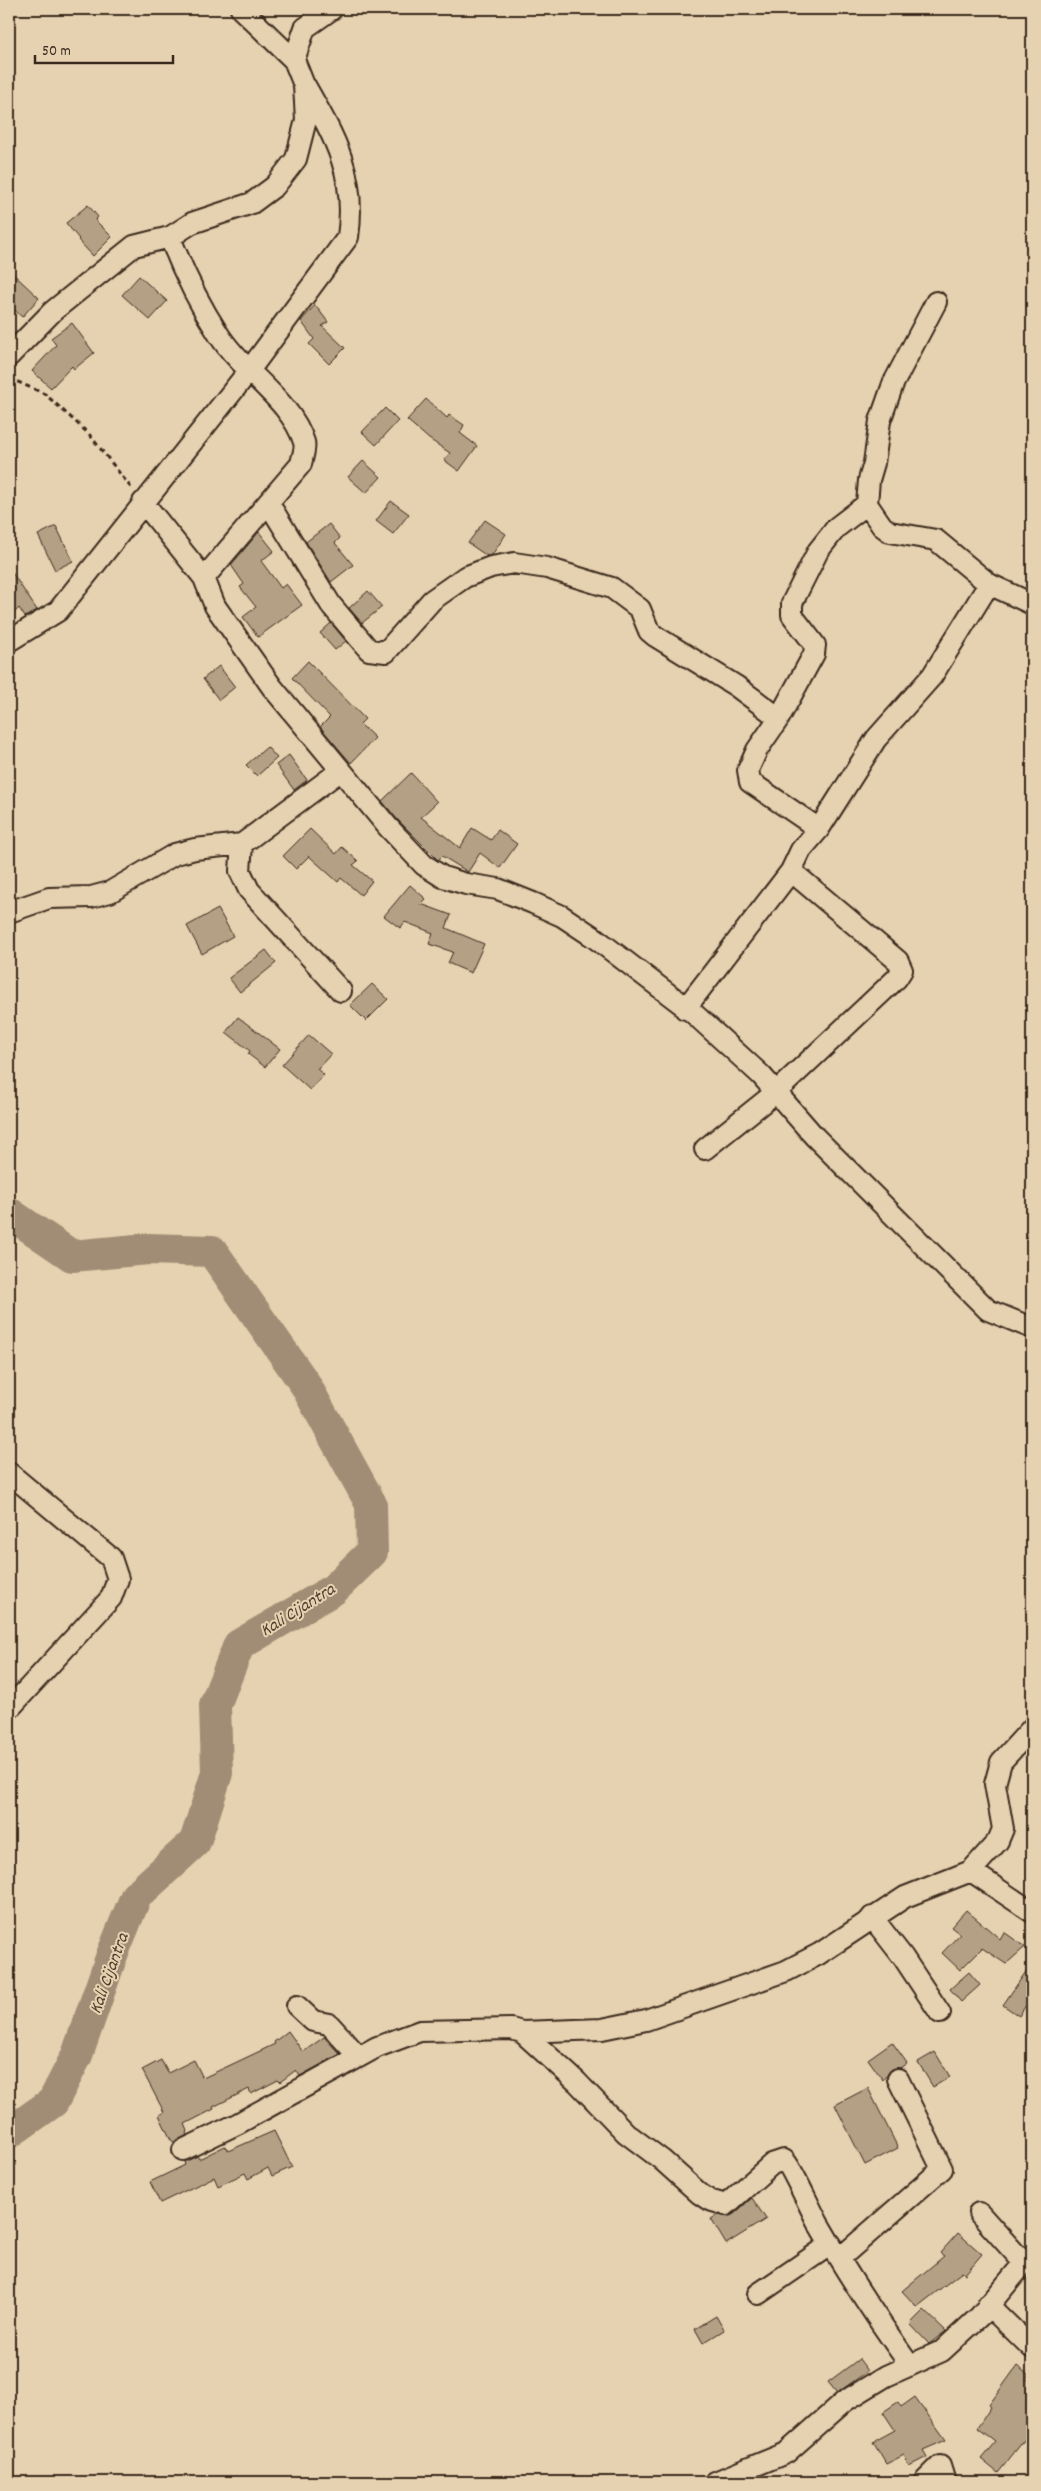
<svg xmlns="http://www.w3.org/2000/svg" width="1041" height="2491" font-family="Dekko,sans-serif">
	<style>
		.lines { fill: none; stroke-linecap: round; stroke-linejoin: round }
		.river { stroke: #a18d74; stroke-width: 32 }
		.building { fill: #b4a085; stroke: #3b2a1e }
		.minor-casing { stroke: #3b2a1e; stroke-width: 24 }
		.path { stroke: #3b2a1e; stroke-width: 3; stroke-dasharray: 5 4; stroke-linecap: butt }
		.minor { stroke: #e6d1b0; stroke-width: 20 }
		.labels { text-anchor: middle; stroke-width: 4; stroke-linejoin: round; paint-order: stroke }
		.water-label { font-size: 18px; font-style: italic; fill: #4f3e2f; stroke: #e6d1b0 }
	</style>
	<rect width="100%" height="100%" fill="#e6d1b0"/>
	<filter id="ink" filterUnits="userSpaceOnUse"><feTurbulence type="fractalNoise" baseFrequency=".02" numOctaves="2"/><feDisplacementMap in="SourceGraphic" scale="10" xChannelSelector="R" yChannelSelector="G"/><feConvolveMatrix kernelMatrix="1 2 1 2 8 2 1 2 1" color-interpolation-filters="sRGB"/></filter>
	<g filter="url(#ink)">
		<g class="lines">
			<path class="river" d="M9,1213L72,1256L148,1249L212,1251L305,1384L371,1504L372,1552L333,1590L239,1645L215,1705L217,1773L195,1842L136,1896L112,1955L77,2055L53,2102L9,2133"/>
		</g>
		<path class="building" d="M88,205L98,217L95,220L112,237L93,256L78,240L79,239L66,223Z
			M9,270L39,298L22,317L9,305Z
			M139,276L167,301L150,320L122,295Z
			M315,305L328,322L322,326L345,348L329,364L309,344L314,339L301,321Z
			M72,323L94,353L74,369L72,366L51,388L32,371L56,345L51,338Z
			M426,399L447,418L449,415L464,425L460,433L477,446L459,471L444,460L450,453L429,439L407,420Z
			M385,408L398,421L376,445L362,432Z
			M363,461L381,477L366,493L348,477Z
			M391,501L409,514L393,534L376,521Z
			M485,520L506,534L492,555L487,556L468,543Z
			M329,524L340,538L335,543L353,565L331,582L306,542Z
			M56,526L73,561L55,570L38,535Z
			M259,532L274,551L261,561L281,588L286,584L302,605L258,637L243,617L256,607L240,587L244,584L231,565Z
			M9,568L37,610L25,617L19,608L9,618Z
			M368,591L382,607L362,623L349,608Z
			M331,623L346,641L335,650L320,633Z
			M308,661L365,719L360,724L375,738L351,763L320,727L330,717L292,678Z
			M219,666L235,687L219,700L203,679Z
			M267,747L277,758L257,776L246,765Z
			M289,755L307,780L294,790L276,765Z
			M411,773L437,802L421,817L460,848L472,828L491,840L498,830L517,844L500,868L480,853L468,872L442,856L438,860L397,819L382,801Z
			M310,829L336,854L342,847L358,861L353,865L372,881L361,895L341,878L338,882L309,856L296,869L283,856Z
			M410,885L426,899L421,904L451,915L446,928L484,944L471,973L448,963L453,952L429,944L433,933L405,922L400,928L384,916Z
			M218,909L233,936L202,954L187,926Z
			M266,950L276,963L240,992L229,978Z
			M372,984L388,999L366,1021L350,1005Z
			M238,1017L280,1049L265,1067L248,1054L250,1051L226,1032Z
			M309,1035L331,1054L317,1069L324,1075L310,1090L282,1065Z
			M966,1910L1000,1939L1004,1932L1025,1947L1006,1964L982,1948L960,1970L942,1953L960,1934L951,1927Z
			M1032,1963V1996L1019,2016L1003,2005Z
			M969,1972L980,1985L961,2002L950,1989Z
			M288,2031L303,2052L324,2037L340,2054L300,2076L296,2070L280,2082L278,2080L251,2094L249,2089L213,2107L214,2109L185,2124L188,2131L186,2133L187,2135L174,2142L171,2140L159,2115L164,2112L142,2070L161,2060L168,2073L194,2060L203,2078L275,2044L274,2042Z
			M892,2042L907,2063L900,2068L892,2069L883,2080L868,2059Z
			M935,2052L950,2077L933,2087L918,2062Z
			M868,2088L898,2148L865,2165L835,2105Z
			M274,2131L292,2167L272,2176L268,2168L248,2179L245,2173L218,2186L214,2177L160,2203L150,2182L185,2165L184,2162L197,2156L199,2159L225,2146L228,2151Z
			M752,2198L766,2219L726,2244L711,2219L718,2215L728,2217L734,2214Z
			M958,2233L982,2254L965,2274L962,2272L917,2307L902,2291L944,2256L940,2253Z
			M924,2310L946,2331L929,2344L910,2324Z
			M716,2316L724,2330L703,2343L695,2329Z
			M859,2359L868,2371L837,2393L828,2382Z
			M1017,2366L1029,2375L1026,2379L1032,2383V2444L1025,2439L998,2473L981,2459L995,2442L977,2428L991,2407L989,2405Z
			M915,2397L946,2440L923,2450L927,2457L909,2466L904,2455L886,2464L873,2442L895,2430L883,2412L898,2402L901,2407Z"/>
		<g class="lines">
			<g class="minor-casing">
				<path id="minor" d="M241,9L294,60L304,85L306,120L296,159L275,186L252,203L192,223L170,237C183,272 199,304 219,335C243,373 291,400 304,442C306,448 302,458 301,464L204,578L215,606L272,687L388,827L424,865L443,877L466,884L498,889L533,903L562,916L595,938L692,1012L761,1075L815,1137L988,1310L1032,1328
					M294,60L305,28L332,9
					M9,356L53,311L134,246L170,237
					M143,502L204,578
					M269,504L331,605L369,650L386,652L432,600L465,577L491,567L514,563L547,568L612,588L640,609L649,631L655,636L736,686L779,718
					M867,504L882,526L890,532L936,540L989,584L1032,604
					M9,641L58,611L248,372L348,237C357,176 335,138 306,87
					M819,829L750,782L748,770L757,750L779,718L814,654L815,645L792,615V603L818,551L837,527L867,504L869,480L874,463L880,421L893,384L936,302
					M242,844L240,871L249,890L341,991
					M9,912L49,898L91,897L110,892L175,854L195,849L242,844L340,771
					M685,1009L791,871
					M705,1149L775,1093L897,978L902,970L898,961L791,871L801,850L819,829L876,739L932,676L989,584
					M9,1473L111,1558L118,1579L111,1598L9,1709
					M971,1871L998,1841L1003,1829L995,1784L1001,1762L1032,1728
					M872,1917L903,1957L940,2013
					M297,2006L313,2021L329,2024L359,2057
					M522,2032L577,2082L626,2133L662,2160L700,2194L709,2200L726,2205L772,2164L784,2160C790,2164 812,2212 818,2223C846,2272 877,2319 910,2365
					M183,2150L237,2124L377,2047L420,2031L511,2029L522,2032L602,2029L646,2020L786,1971L819,1954L905,1897L971,1871L1032,1912
					M979,2213L1024,2263
					M840,2258L942,2169L898,2079
					M758,2294L831,2244
					M988,2305L1032,2348
					M715,2482L786,2453L845,2401L886,2376L942,2351L980,2316L1024,2263L1032,2257
					M924,2482L940,2466L945,2482"/>
			</g>
			<path class="path" d="M9,378L45,394L89,434L132,489"/>
			<use href="#minor" class="minor"/>
		</g>
	</g>
	<g class="labels">
		<g class="water-label">
			<text transform="translate(297 1609) rotate(-32)" y="6">Kali Cijantra</text>
			<text transform="translate(108 1973) rotate(-70)" y="6">Kali Cijantra</text>
		</g>
	</g>
	<rect width="1041" height="2491" fill="none" stroke="#e6d1b0" stroke-width="30"/>
	<rect x="15" y="15" width="1011" height="2461" fill="none" stroke="#3b2a1e" stroke-width="2" filter="url(#ink)"/>
	<path d="M35 55v8h138v-8" fill="none" stroke="#3b2a1e" stroke-width="2.5"/>
	<text x="42" y="55" font-size="15" fill="#3b2a1e" stroke="#e6d1b0" stroke-width="4" paint-order="stroke">50 m</text>
</svg>
